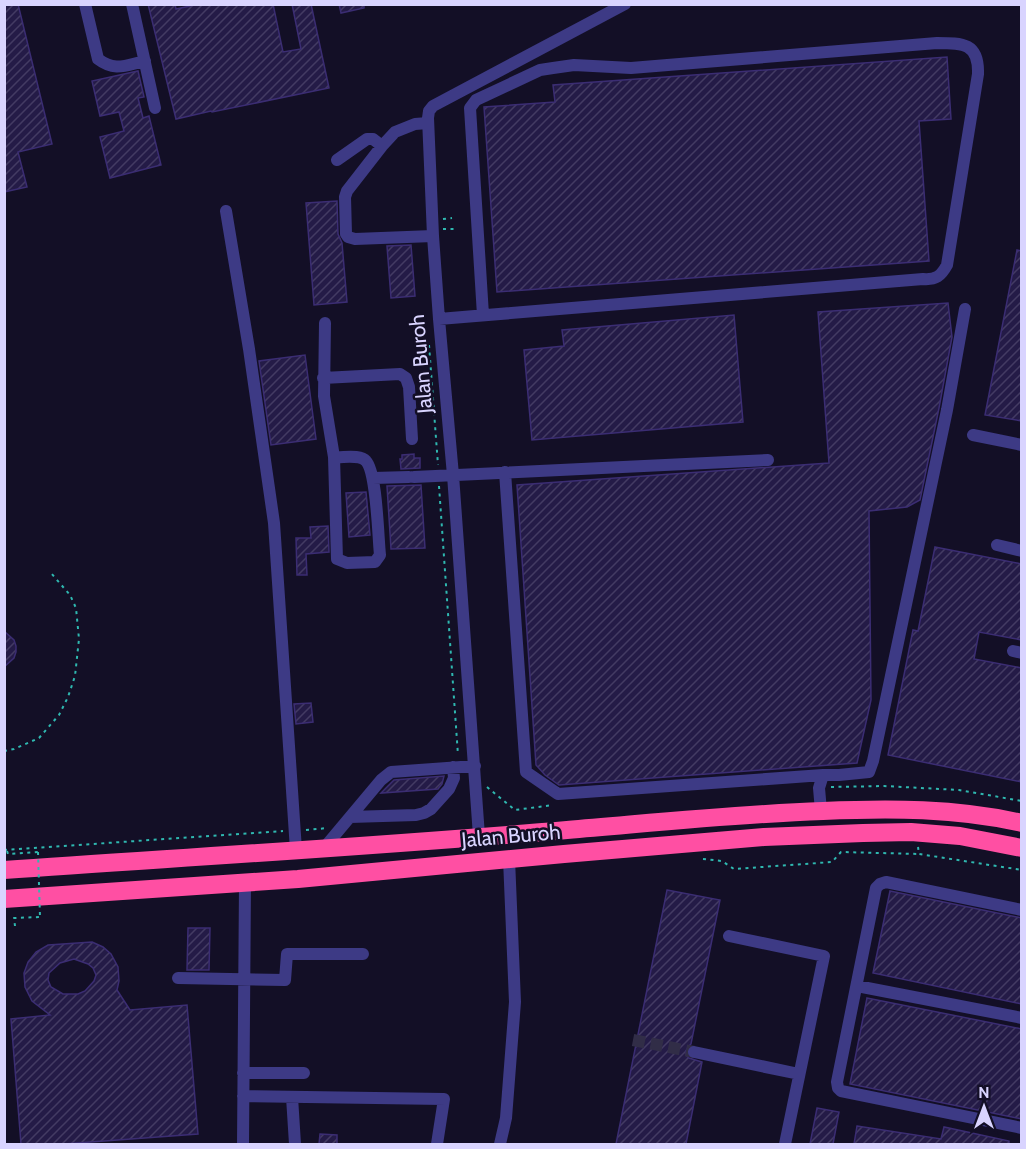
<svg xmlns="http://www.w3.org/2000/svg" width="1026" height="1149" font-family="Cabin,sans-serif">
	<style>
		.building { fill: url(#building-hatch); stroke: #3b2d73; stroke-width: 1.5; fill-rule: evenodd }
		.lines { fill: none; stroke-linecap: round; stroke-linejoin: round }
		.minor-tunnel { stroke: #312d47; stroke-width: 12; stroke-dasharray: 12 6; stroke-linecap: butt }
		.path { stroke: #2fb8b0; stroke-width: 2; stroke-dasharray: 3 4.5; stroke-linecap: butt }
		.minor { stroke: #3d3a85; stroke-width: 12 }
		.highway { stroke: #ff4fa3; stroke-width: 18 }
		.path-bridge { stroke: #2fb8b0; stroke-width: 2; stroke-dasharray: 3 4.5; stroke-linecap: butt }
		.labels { text-anchor: middle; stroke-width: 5; stroke-linejoin: round; paint-order: stroke }
		.street-label { font-size: 21px; fill: #d9d4ff; stroke: #130f26 }
	</style>
	<defs>
		<pattern id="building-hatch" width="6" height="6" patternUnits="userSpaceOnUse" patternTransform="scale(1.5)"><rect width="6" height="6" fill="#241b47"/><path d="M-1 1l2-2M0 6l6-6M5 7l2-2" fill="none" stroke="#433b63"/></pattern>
	</defs>
	<rect width="100%" height="100%" fill="#130f26"/>
	<path class="building" d="M4,4H18L52,144L18,152L27,187L4,192Z
		M148,4H175L176,9L199,4H273L283,52L301,49L292,4H311L329,88L212,112L211,111L176,119Z
		M339,4H364V8L341,13Z
		M947,57L951,119L919,121L929,261L497,292L484,107L555,102L553,85Z
		M138,71L144,97L138,98L143,118L149,116L161,165L110,178L100,137L124,131L119,112L100,116L92,81Z
		M337,201L338,234L342,243L347,302L314,305L306,203Z
		M411,245L415,296L391,298L387,246Z
		M1017,250L1022,251V421L985,415Z
		M948,303L952,337L939,408L920,500L907,507L869,511L871,700L857,763L559,785L545,775L536,765L517,485L829,463L818,312Z
		M734,315L743,422L532,440L524,350L564,346L562,330Z
		M305,355L316,439L271,445L259,361Z
		M414,454V458H420V468L401,469L400,459H402V455Z
		M421,485L425,548L391,549L387,486Z
		M366,492L370,535L349,537L346,493Z
		M328,526L329,552L306,554L307,575H297L296,538H311L310,527Z
		M935,547L1022,564V640L979,632L974,659L1022,668V782L888,755L913,630L918,631Z
		M4,631L14,640L16,646V652L14,658L4,667Z
		M311,703L313,722L296,724L294,704Z
		M444,776L442,784L438,789L381,793L394,780Z
		M667,890L720,900L691,1044L688,1047L686,1051V1055L689,1058L702,1062L686,1144H616Z
		M890,891L1022,918V1004L873,973Z
		M188,928H210L209,970H187Z
		M92,942L103,947L111,954L118,967L119,981L117,990L130,1010L187,1005L198,1134L64,1144H21L11,1019L50,1015L32,1001L25,987L24,973L28,962L36,952L48,945ZM74,959L88,964L93,968L96,975L94,981L85,991L78,994H63L51,987L48,980L49,973L60,963Z
		M867,998L1022,1029V1119L850,1084Z
		M817,1108L839,1112L833,1144H810Z
		M857,1126L941,1139L944,1127L1009,1141V1144H854Z
		M320,1134L337,1135V1144H319Z"/>
	<g class="lines">
		<path class="minor-tunnel" d="M633,1040L694,1052"/>
		<path class="path" d="M443,219L452,218
			M443,229H455
			M429,345L438,465
			M439,486L458,755
			M4,751L14,749L39,738L59,715L68,697L75,676L79,639L76,608L70,595L51,573
			M487,787L515,810L553,805
			M831,787L884,786L959,790L1022,801
			M306,830L328,828
			M918,847L919,854L1022,870
			M4,850L283,831
			M7,851L8,854L38,852
			M703,859L722,861L734,869L832,862L841,852L919,854
			M15,926L14,918L40,917"/>
		<path class="minor" d="M85,4L98,59C115,72 126,65 145,61
			M132,4L155,108
			M428,123L415,124L395,132L382,146L347,191L345,197L346,234L348,237L355,239L433,236
			M337,160L367,139H373L382,146
			M226,211L249,349L274,523L296,850
			M439,319L923,279C936,280 941,276 947,265L978,74C979,43 963,43 937,43L631,68L574,65L553,68L540,70L476,100L470,108L483,315
			M325,323L324,396L334,457L337,559L347,563L375,562L380,555C378,537 377,473 366,461C360,454 342,458 334,457
			M323,378L400,374L406,378L409,387L412,439
			M973,435L1022,445
			M505,472L526,772L558,794L823,775H839L869,772L873,761L947,410L965,309
			M414,477L768,460
			M373,478L409,477
			M997,545L1022,551
			M1013,651L1022,653
			M821,811L819,788L823,775
			M350,817L416,815L424,813L431,809L449,789L454,778L453,767
			M479,836L453,475L439,319L433,236L428,118L429,111L433,106L625,4
			M324,848L381,780L391,772L475,766
			M1022,910L886,882L880,884L876,888L837,1082L838,1088L841,1091L1022,1128
			M729,936L824,956L785,1144
			M178,978L285,980L287,954H363
			M857,986L1022,1018
			M694,1052L799,1074
			M243,1073H304
			M243,1096L444,1099L437,1144
			M292,1097L295,1144
			M243,1144L245,883
			M500,1144L506,1118L515,1002L509,859"/>
		<path class="highway" d="M4,870C192,857 380,846 567,830C652,823 737,814 823,811C889,808 957,808 1022,823
			M4,899L298,879L564,854L764,837L863,833L911,832L960,836L1022,848"/>
		<path class="path-bridge" d="M38,852L40,917"/>
	</g>
	<g class="labels">
		<g class="street-label">
			<text transform="translate(421 364) rotate(-95)" y="7">Jalan Buroh</text>
			<text transform="translate(511 836) rotate(-5)" y="7">Jalan Buroh</text>
		</g>
	</g>
	<rect width="1026" height="1149" fill="none" stroke="#d9d4ff" stroke-width="12"/>
	<g transform="translate(984 1107)" stroke="#130f26" stroke-width="4.5" paint-order="stroke">
	<path d="M0-4.5L10 22L0 15L-10 22Z" fill="#d9d4ff"/>
	<text y="-9" font-size="16" font-weight="bold" text-anchor="middle" fill="#d9d4ff">N</text>
	</g>
</svg>
